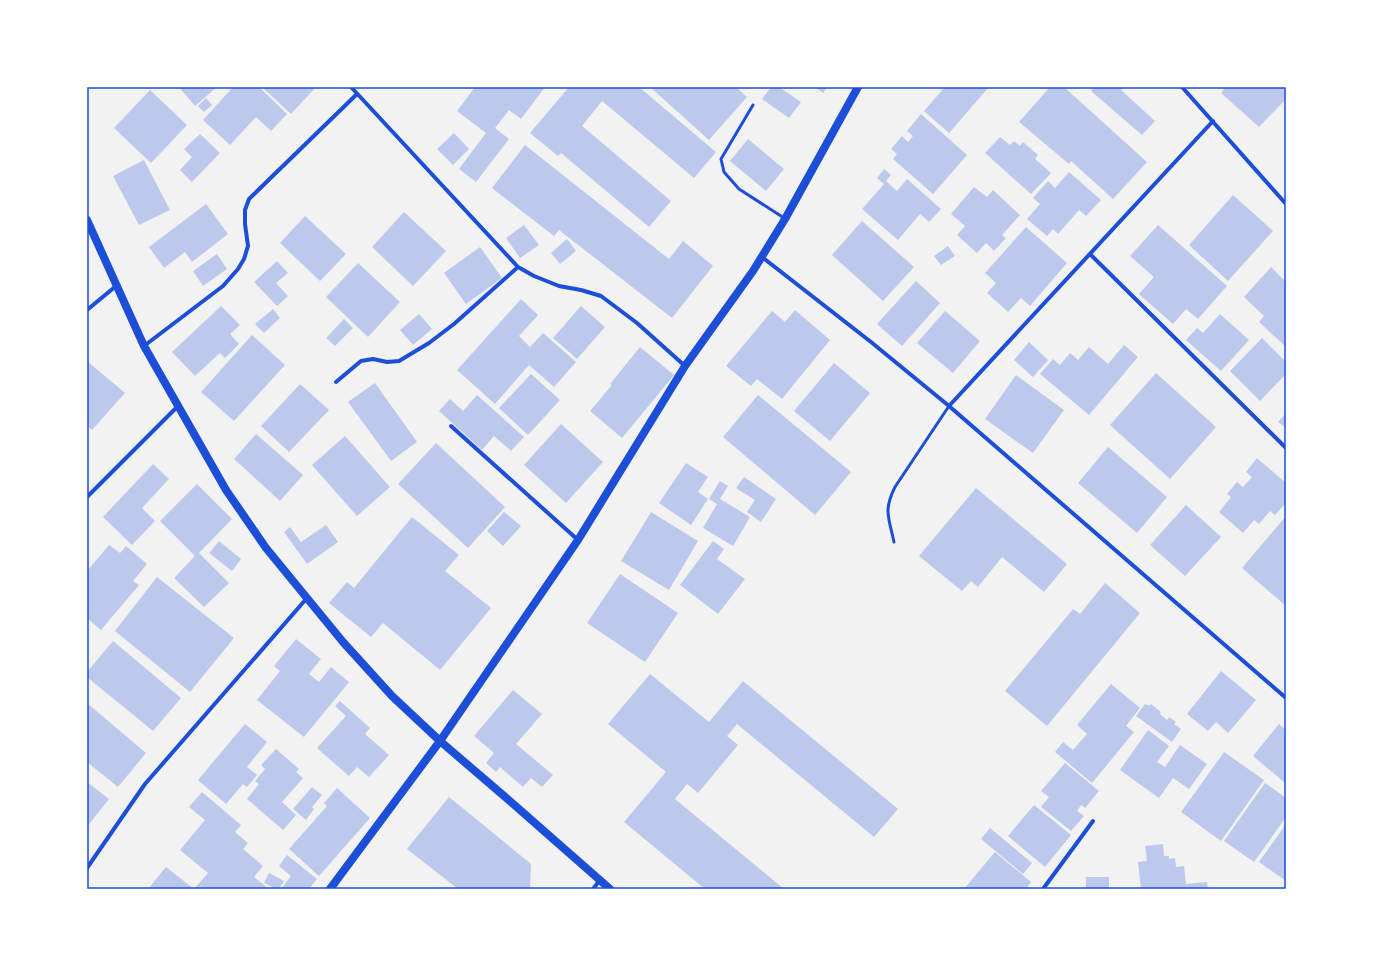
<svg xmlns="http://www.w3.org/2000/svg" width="1373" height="976" font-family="'PT Sans Narrow',sans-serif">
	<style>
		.building { fill: #bdc9ec }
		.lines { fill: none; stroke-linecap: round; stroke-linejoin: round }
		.service { stroke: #1d4ed8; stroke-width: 3 }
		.minor { stroke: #1d4ed8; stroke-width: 4 }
		.secondary { stroke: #1d4ed8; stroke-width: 8 }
		.neatline { fill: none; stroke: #1d4ed8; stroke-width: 1.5 }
	</style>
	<rect width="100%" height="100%" fill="#f2f2f2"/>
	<path class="building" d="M179,87H217L195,106Z
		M233,87H259L287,114L271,131L256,117L230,145L203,120Z
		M262,87H316L291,114Z
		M475,87H545L521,119L509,110L495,128L509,139L476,182L459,169L486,133L457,111Z
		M569,87H639L716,152L694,178L602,101L582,126L671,201L649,227L561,153L558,156L530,133Z
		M650,87H736L747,97L709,140Z
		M771,87H779L801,102L789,118L762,99Z
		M815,87H827L823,93Z
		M945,87H989L949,133L924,111Z
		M1050,87H1064L1147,162L1113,199L1071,161L1069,164L1019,122Z
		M1094,87H1123L1121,90L1155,121L1142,135L1091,91Z
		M1226,87H1281L1286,91V99L1259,127L1221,93Z
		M150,90L187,125L151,163L114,128Z
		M206,98L212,105L204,112L198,106Z
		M921,114L967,155L933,194L893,159L897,154L891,149L902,136L908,142L913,136L907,131Z
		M454,133L469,149L453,165L437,149Z
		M200,134L220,153L192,182L180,170L192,157L184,149Z
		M1000,137L1010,145L1014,141L1020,146L1023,142L1038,155L1035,159L1051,173L1031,194L985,153Z
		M748,139L784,169L766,191L730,161Z
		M525,145L669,259L683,241L713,266L672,318L559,230L554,236L492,188Z
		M144,160L170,210L139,225L113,176Z
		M884,169L891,175L886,181L897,191L907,179L941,209L929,222L920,214L898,240L862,209L884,184L877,178Z
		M1069,172L1101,200L1086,216L1079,210L1058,234L1053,229L1047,236L1027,219L1040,204L1033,198L1048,181L1055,188Z
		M974,187L987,197L993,190L1020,215L1002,235L1006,238L994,251L986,243L977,253L957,235L965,226L951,214Z
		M1233,195L1273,231L1228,281L1189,245Z
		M206,204L228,234L192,262L185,252L164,268L149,247Z
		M404,212L446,251L413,286L372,247Z
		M305,216L346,254L320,281L280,243Z
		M862,221L914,267L883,301L832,255Z
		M524,225L539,245L520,258L506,238Z
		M1158,225L1227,286L1198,319L1186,309L1173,324L1139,294L1154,277L1130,256Z
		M1026,227L1067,263L1030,306L1021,298L1008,312L987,293L996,283L985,273Z
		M567,239L576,251L560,264L551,253Z
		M948,246L955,256L941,265L934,256Z
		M480,247L502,278L466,304L444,273Z
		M217,254L227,269L203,286L193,271Z
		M277,261L288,273L276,283L288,296L277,306L254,282Z
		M358,263L400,302L368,337L326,297Z
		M1271,267L1286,282V347L1259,322L1264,316L1244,297Z
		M916,281L940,303L902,346L877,324Z
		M521,299L538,315L519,336L530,347L543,333L576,362L554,387L529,365L495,404L457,370Z
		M221,306L240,325L230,334L239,344L225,358L220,353L195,376L172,352Z
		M581,306L605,327L577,359L553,338Z
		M273,309L280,318L264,333L255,324Z
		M795,310L830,340L782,399L757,379L751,386L726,366L772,311L785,322Z
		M945,311L980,341L953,373L917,343Z
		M419,314L432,329L413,345L400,330Z
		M1220,314L1249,340L1221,371L1186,340L1197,328L1203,333Z
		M344,319L353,328L335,346L326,338Z
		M252,335L285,365L234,421L201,392Z
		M1262,338L1286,362V374L1260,401L1230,371Z
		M1029,342L1048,360L1033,377L1014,360Z
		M1124,345L1138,357L1089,415L1040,374L1053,359L1060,365L1070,353L1078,360L1089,347L1108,364Z
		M640,347L674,375L622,438L590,411L612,385L610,384Z
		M87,361L125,393L92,430L87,426Z
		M834,363L870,393L830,441L794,411Z
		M1156,373L1216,427L1170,479L1110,425Z
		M531,374L560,400L528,435L499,408Z
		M1016,375L1064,410L1033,453L985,419Z
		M375,383L417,442L391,461L348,402Z
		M300,384L329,410L289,452L261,426Z
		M477,395L524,437L511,451L494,436L482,450L439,411L450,399L463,411Z
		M758,395L851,472L815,515L723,437Z
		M1286,413V428L1278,422Z
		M561,424L603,462L566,503L524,465Z
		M256,434L303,475L280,501L234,459Z
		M345,436L390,487L357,516L312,465Z
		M436,443L505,507L468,548L398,484Z
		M1108,447L1167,497L1137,533L1078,483Z
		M1257,458L1286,483V503L1275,515L1270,511L1259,524L1254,520L1243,533L1219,512L1231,497L1227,494L1237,482L1243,487L1252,477L1246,472Z
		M686,463L708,477L698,492L708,499L691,525L659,503Z
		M153,464L169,479L142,508L155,521L132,545L103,517Z
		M744,477L776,499L761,522L747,512L755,500L736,488Z
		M720,481L728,486L720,499L750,517L733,546L703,528L717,504L709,499Z
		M197,484L232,519L199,553L229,583L204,607L174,578L195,556L160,521Z
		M976,488L1067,564L1044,592L1002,557L978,587L971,581L962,591L919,556Z
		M1186,505L1221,537L1185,576L1150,545Z
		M504,512L521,526L503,546L487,531Z
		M651,512L698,541L669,590L621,561Z
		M1286,516V606L1242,568Z
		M412,517L459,555L445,571L491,608L440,670L383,623L371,637L329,603L347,582L354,588Z
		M326,525L338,542L307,564L284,532L290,527L301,542Z
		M219,541L241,559L232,571L209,553Z
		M713,541L724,549L717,559L745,579L718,614L680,585Z
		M109,545L120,553L126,546L147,564L133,581L139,585L101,630L87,618V571Z
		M620,574L678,613L645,662L587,623Z
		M157,577L234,638L190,692L115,631Z
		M1105,583L1140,613L1047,726L1005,691L1073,609L1080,614Z
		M296,639L321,659L309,674L319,682L331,667L349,682L304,737L257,700L280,671L274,666Z
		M113,641L181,698L153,731L87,677V672Z
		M1221,671L1256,700L1228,733L1216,722L1208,731L1187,714Z
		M650,674L709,722L743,681L898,809L874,837L737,724L727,736L738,745L698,793L687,784L675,799L784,889H705L624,822L666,772L608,724Z
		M1111,684L1140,708L1126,726L1134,732L1092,783L1055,752L1063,742L1073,750L1087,734L1077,725Z
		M513,690L542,714L516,744L553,775L542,787L531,778L523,787L500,767L496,772L486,763L494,753L474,736Z
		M340,701L370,728L365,734L389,755L369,777L357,767L349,776L317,748L346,716L335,706Z
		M87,703L146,753L118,787L87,762Z
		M1145,704L1149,706L1151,704L1161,712L1160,714L1167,720L1169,717L1176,722L1174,724L1181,729L1172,742L1136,716Z
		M245,724L267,742L247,767L257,775L247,787L243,784L226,804L198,780Z
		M1279,724L1286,730V780L1284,782L1253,756Z
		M1148,730L1169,746L1157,762L1165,767L1180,745L1207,764L1189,789L1173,778L1159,798L1120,770Z
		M276,749L299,769L296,772L303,778L282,802L296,815L283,830L247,799L259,784L255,781L265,769L261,765Z
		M1224,752L1264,780L1221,841L1181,812Z
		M1065,763L1099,791L1085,808L1081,805L1077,811L1084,816L1071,831L1041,807L1049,797L1041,791Z
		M87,782L109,799L87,827Z
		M1265,783L1286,798V817L1254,862L1224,841Z
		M312,787L322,795L312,807L314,809L306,820L293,809Z
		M337,788L370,818L319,876L289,849L327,806L324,803Z
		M202,792L241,825L235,832L248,843L243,849L263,866L254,877L269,889H194L208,873L180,850L205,820L189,807Z
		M449,797L531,864L530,889H458L407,849Z
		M1034,805L1071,835L1045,867L1008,836Z
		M1286,824V881L1259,862Z
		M990,828L1032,863L1023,874L981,839Z
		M1163,844L1164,856H1169V859L1175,858L1176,867L1184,866L1186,884L1207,882L1208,889H1153V888L1141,889L1138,862L1147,861L1145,846Z
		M995,852L1031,882L1026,889H964Z
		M287,855L317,879L309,889H281L291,876L279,866Z
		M166,867L194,889H148Z
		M269,873L284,881L279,889H276L264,883Z
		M1086,877H1109V889H1086Z"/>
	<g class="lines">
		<path class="service" d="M753,105L721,159L724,172L739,189L784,218
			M894,542C889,518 883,511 895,487L949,406"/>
		<path class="minor" d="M351,87L518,267L534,276L559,286L581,290L601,296L637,323L685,366
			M1182,87L1286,204
			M1090,254L1286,448
			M762,257L871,342L949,406L1286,698
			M87,310L116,286
			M144,346L223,286L238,269L244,259L248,246L245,224V210L249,199L357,94
			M336,382L361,361L373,359L387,362L399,361L429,343L454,324L518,267
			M949,406L1213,121
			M451,426L578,540
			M87,497L178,406
			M87,868L145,784L307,598
			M593,889L600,880
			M1043,889L1093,821"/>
		<path class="secondary" d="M87,220L144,346L226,490L266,548L343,642L392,696L440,741L511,802L610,889
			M330,889L440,741L578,540L685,366L753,271L785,219L858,87"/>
	</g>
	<rect width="1373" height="976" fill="none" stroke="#ffffff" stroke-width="176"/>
	<rect x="88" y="88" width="1197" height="800" class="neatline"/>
</svg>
